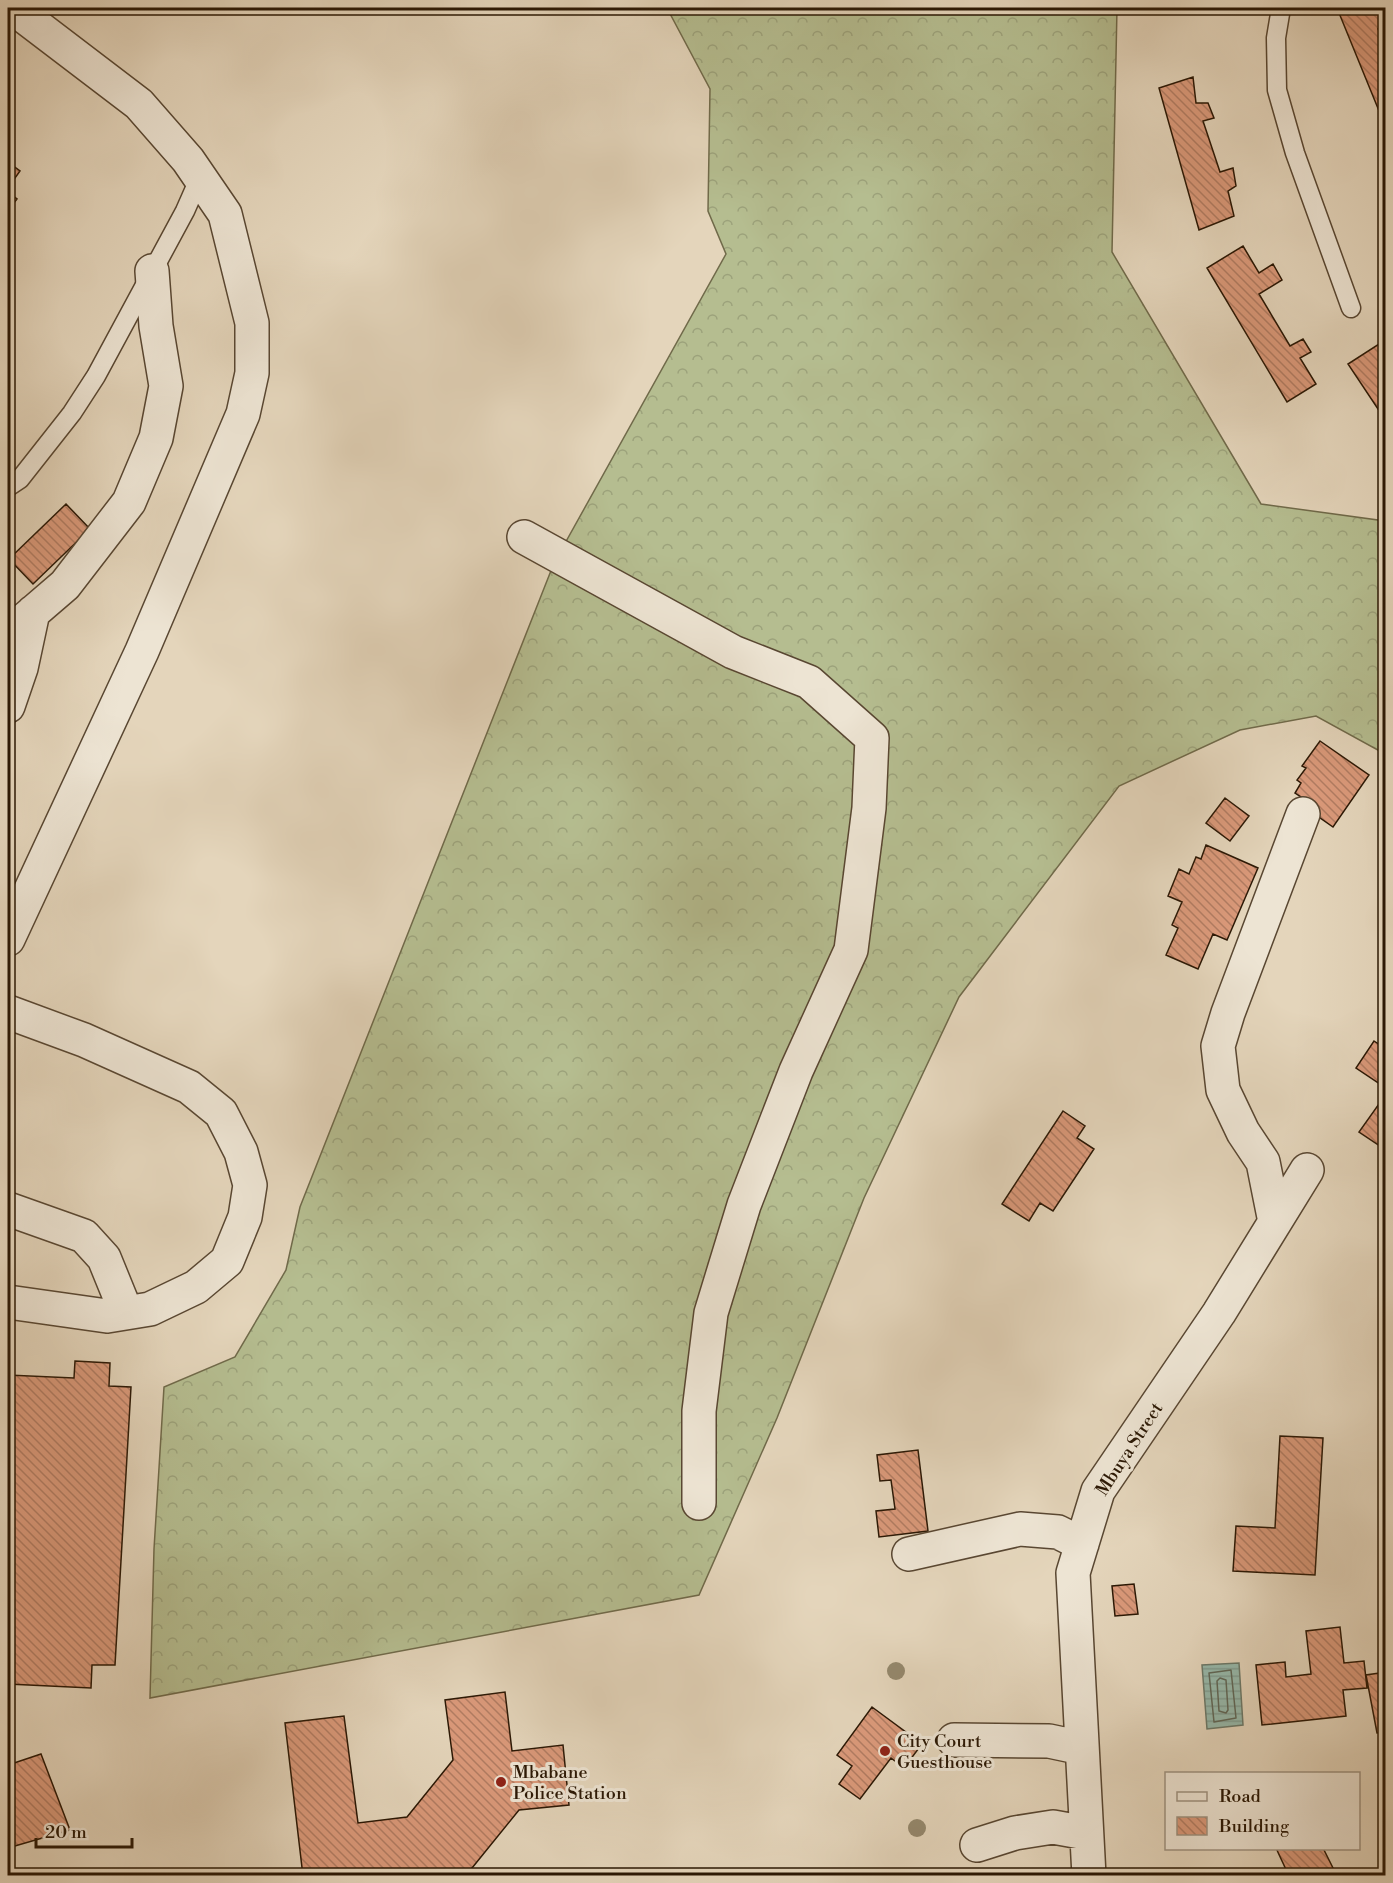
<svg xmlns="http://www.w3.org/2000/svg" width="1393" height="1883" font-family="'Libre Bodoni',serif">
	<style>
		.forest { fill: url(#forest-crowns); stroke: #706a4a; stroke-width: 1.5 }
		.water { fill: url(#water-rules); stroke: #6c7969; stroke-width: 1.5 }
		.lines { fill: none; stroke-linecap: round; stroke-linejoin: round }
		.shore { stroke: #616858; stroke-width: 1.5 }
		.building { fill: url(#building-back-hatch); stroke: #2b1805; stroke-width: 1.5 }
		.service-casing { stroke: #594732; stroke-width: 21 }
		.minor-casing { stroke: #594732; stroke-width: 36 }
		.service { stroke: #ede4d3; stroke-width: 18 }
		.minor { stroke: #ede4d3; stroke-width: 33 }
		.tree { fill: #95896e }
		.poi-dot { fill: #8f2418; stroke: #ede4d3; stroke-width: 2 }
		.labels { text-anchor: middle; stroke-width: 6; stroke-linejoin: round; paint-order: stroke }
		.street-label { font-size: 18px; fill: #2b1805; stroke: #ede4d3 }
		.poi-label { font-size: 18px; fill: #2b1805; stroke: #ede4d3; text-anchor: start }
	</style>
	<defs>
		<pattern id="forest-crowns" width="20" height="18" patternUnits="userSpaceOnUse" patternTransform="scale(1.5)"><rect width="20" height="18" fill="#b5bd90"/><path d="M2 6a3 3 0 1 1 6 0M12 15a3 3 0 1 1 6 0" fill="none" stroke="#9ca27b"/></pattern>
		<pattern id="water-rules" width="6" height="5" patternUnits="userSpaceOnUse" patternTransform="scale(1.5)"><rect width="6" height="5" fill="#97b9ab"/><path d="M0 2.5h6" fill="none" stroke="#829e92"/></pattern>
		<pattern id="building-back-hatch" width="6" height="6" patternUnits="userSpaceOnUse" patternTransform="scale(1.5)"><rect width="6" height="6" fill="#da997a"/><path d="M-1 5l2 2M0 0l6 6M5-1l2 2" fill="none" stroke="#b17c62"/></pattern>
	</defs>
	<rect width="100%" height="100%" fill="#e4d5bb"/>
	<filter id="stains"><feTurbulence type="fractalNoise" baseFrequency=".00333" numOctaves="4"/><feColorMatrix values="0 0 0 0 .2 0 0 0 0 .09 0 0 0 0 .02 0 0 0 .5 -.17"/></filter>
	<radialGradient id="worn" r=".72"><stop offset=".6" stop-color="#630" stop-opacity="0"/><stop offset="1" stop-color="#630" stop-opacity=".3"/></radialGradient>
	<path class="forest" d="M667,8H1117L1112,252L1261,504L1385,521V754L1316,716L1240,730L1119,786L959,997L864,1198L777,1418L699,1595L150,1698L154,1549L164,1387L235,1357L286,1270L300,1207L554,563L726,254L708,211L710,89Z"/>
	<path class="water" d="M1239,1663L1243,1725L1207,1729L1202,1665Z"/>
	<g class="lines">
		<path class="shore" d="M1231,1670L1236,1718L1214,1722L1209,1673Z
			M1220,1678L1226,1680L1228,1710L1226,1713L1219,1711L1217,1681Z"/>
	</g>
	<path class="building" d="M1337,8H1385L1386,26L1378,29L1386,47V128Z
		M1193,77L1196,103H1208L1214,118L1203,121L1220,172L1233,168L1236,186L1228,191L1234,216L1199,230L1159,88Z
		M8,162L20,171L8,188Z
		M8,192L17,199L8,211Z
		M1243,246L1259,273L1273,264L1282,280L1259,294L1290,346L1303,339L1311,352L1300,358L1316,384L1287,402L1207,268Z
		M1379,344L1386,354V421L1348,364Z
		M66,504L90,529L33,584L9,559Z
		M1320,741L1369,775L1333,827L1306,808L1310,803L1295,793L1301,783L1297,780L1306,768L1302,766Z
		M1225,798L1249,816L1230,841L1206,823Z
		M1206,845L1258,868L1227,940L1213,934L1198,969L1166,955L1178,928L1172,925L1182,902L1168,896L1179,869L1189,874L1196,857L1201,859Z
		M1374,1041L1386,1049V1088L1356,1068Z
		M1386,1094V1150L1359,1132Z
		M1063,1111L1085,1126L1077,1138L1094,1149L1053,1211L1040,1203L1029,1221L1002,1204Z
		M75,1361L110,1363L109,1386L131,1387L115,1665H92L91,1688L8,1684V1375L74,1378Z
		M1280,1436L1323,1438L1315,1575L1233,1571L1236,1526L1275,1528Z
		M918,1450L928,1531L879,1537L876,1511L895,1509L891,1480L880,1481L877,1455Z
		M1134,1584L1138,1614L1115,1616L1112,1586Z
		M1340,1627L1344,1663L1364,1661L1367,1688L1343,1690L1346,1716L1262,1725L1256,1665L1285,1662L1286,1677L1311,1674L1306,1631Z
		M1386,1672V1732L1377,1733L1366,1675Z
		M505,1692L512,1751L563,1745L569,1805L519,1810L472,1868L473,1876H303L285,1723L344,1716L358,1823L407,1817L453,1760L445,1700Z
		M872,1707L922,1744L904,1768L891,1758L860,1799L839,1784L852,1766L837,1755Z
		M41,1754L70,1830L8,1848V1765Z
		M1276,1848H1323L1337,1876H1289Z"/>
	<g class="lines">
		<g class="service-casing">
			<path id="service" d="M1281,8L1276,38L1277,90L1295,153L1351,308
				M8,487L20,479L72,413L96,376L185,211L200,177"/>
		</g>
		<g class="minor-casing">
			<path id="minor" d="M524,537L733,652L809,682L872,738L869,808L851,950L796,1071L744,1205L711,1313L699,1411V1503
				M8,634L65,585L129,502L156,438L166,386L156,326L152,271
				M8,706L21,668L33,612
				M8,939L142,651L243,414L252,373V323L225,214L188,160L139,104L13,8
				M8,1012L84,1040L189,1087L221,1113L241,1152L250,1185L245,1217L227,1261L196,1287L150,1309L107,1316L8,1302
				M8,1209L84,1236L104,1258L126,1312
				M1275,1222L1263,1162L1243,1132L1223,1090L1218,1046L1228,1013L1303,814
				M909,1554L1020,1529L1058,1532L1082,1544
				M954,1740L1049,1741L1082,1748
				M977,1845L1015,1833L1053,1827L1086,1833
				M1089,1876L1073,1573L1098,1491L1219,1313L1307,1170"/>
		</g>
		<use href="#service" class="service"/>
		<use href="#minor" class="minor"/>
	</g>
	<g class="tree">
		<circle cx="896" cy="1671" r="9"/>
		<circle cx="917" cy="1828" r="9"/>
	</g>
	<g class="poi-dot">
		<circle cx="885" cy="1751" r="6"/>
		<circle cx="501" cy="1782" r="6"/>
	</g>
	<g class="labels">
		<g class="street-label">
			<text transform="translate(1129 1449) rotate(-57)" y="6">Mbuya Street</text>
		</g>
		<g class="poi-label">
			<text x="897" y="1747">City Court<tspan x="897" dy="21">Guesthouse</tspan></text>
			<text x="513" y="1778">Mbabane<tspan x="513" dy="21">Police Station</tspan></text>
		</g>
	</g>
	<rect width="1393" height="1883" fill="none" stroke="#e4d5bb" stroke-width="30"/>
	<rect x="9" y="9" width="1375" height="1865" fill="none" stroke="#2b1805" stroke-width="3"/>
	<rect x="15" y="15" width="1363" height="1853" fill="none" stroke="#2b1805" stroke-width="1.5"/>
	<rect x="1165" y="1772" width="195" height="78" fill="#ede4d3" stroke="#9f9281" stroke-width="1.5"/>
	<rect x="1177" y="1792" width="30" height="9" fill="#ede4d3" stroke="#9f9281" stroke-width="1.5"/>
	<text x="1219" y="1802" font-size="18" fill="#2b1805">Road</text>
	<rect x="1177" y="1817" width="30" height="18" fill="url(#building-back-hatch)" stroke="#9f9281" stroke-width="1.5"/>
	<text x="1219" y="1832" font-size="18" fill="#2b1805">Building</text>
	<path d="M36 1838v9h96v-9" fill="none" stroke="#2b1805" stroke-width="3"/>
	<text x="45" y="1838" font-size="18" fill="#2b1805" stroke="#ede4d3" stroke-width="4.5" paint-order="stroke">20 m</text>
	<rect width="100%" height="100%" filter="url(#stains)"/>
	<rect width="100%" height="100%" fill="url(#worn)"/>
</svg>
